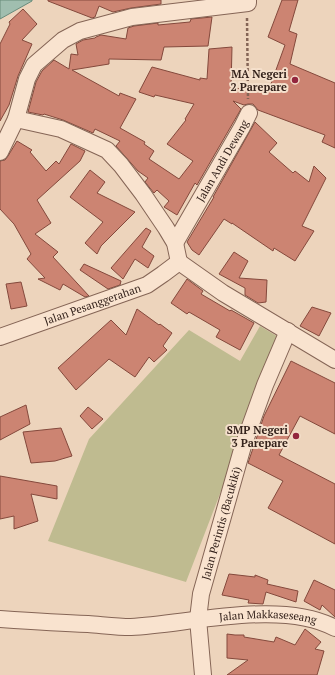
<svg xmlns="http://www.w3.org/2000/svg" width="335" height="675" font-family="'PT Serif',serif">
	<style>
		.cemetery { fill: #bfbb90 }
		.water { fill: #a0beaf; stroke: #688b7b }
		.building { fill: #cc8472; stroke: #84493c }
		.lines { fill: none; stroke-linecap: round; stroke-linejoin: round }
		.minor-casing { stroke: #856556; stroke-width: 18 }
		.path { stroke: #856556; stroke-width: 2.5; stroke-dasharray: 3 2; stroke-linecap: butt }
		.minor { stroke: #f9e3cf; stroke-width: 16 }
		.poi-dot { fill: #93263e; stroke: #f5e0cc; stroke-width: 1.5 }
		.labels { text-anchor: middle; stroke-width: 4; stroke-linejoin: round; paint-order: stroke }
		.poi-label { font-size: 11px; font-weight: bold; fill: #34221b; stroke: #f5e0cc; text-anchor: end }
		.street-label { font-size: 11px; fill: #34221b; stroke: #f5e0cc }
	</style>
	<rect width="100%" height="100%" fill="#edd4bc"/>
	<path class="cemetery" d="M260,326L280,338L186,582L48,541L89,439L189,330L240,361Z"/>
	<path class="water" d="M0,0H32V1L0,19Z"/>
	<path class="building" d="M48,0H161V4L131,8L113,12L99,6L95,17L92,18L48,1Z
		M282,0H298L289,31L297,34L290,64L335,83V148L322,142L325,135L258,110L253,104H248L244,105L233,101L241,109L197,185L195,183L177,215L164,207L169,201L157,190L154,193L145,182L148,178L138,171L116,146L120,141L95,129L93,133L63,120L44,114L43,115L28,112L36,82L42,71L54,60L69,69L71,54L78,55L76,44L83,40L95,38L96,37L101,35L126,39L128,28L134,26L158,23V25L190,22L191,19L212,17L208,46L164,47L161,60L109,59V64L72,70L119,96L120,93L136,99L120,128L145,142L144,144L154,151L149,159L179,179L193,161L167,144L186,120L185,119L194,104L155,95L154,97L139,92L152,67L200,80V78L207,79L209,49L232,47L231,88L261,90L268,92L285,45L268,37Z
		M23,9L37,24L22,40L32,44L18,76L9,105L0,121V44L10,24L9,22Z
		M255,122L277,143L269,152L293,173L295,171L309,182L314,166L326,178L302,226L314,231L295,261L274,248L273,251L232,223V224L224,219L199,255L192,250L187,242L214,197H213Z
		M17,141L32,150L30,152L46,171L56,161L59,164L71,144L85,151L80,161L37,200L51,223L35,234L58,252L53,257L89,296L85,297L63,284L60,290L38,279L45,278L27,259L31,254L14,224L0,209V161L5,160L8,156Z
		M90,170L105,182L97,193L135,212L101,246L97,254L85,243L103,222L70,197Z
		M146,228L151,231L142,247L154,256L148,268L135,259L123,279L111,268Z
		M234,252L248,261L239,278L267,280L266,302L258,303L245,295V288L219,274Z
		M84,264L121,281L120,285L108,289L80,270Z
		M187,279L203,291L201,294L230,311L231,310L254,323L240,350L216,337L220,330L189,312L187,314L171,303Z
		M21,282L27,306L11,309L6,284Z
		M312,307L331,313L319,336L300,326Z
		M137,309L159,325L160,324L172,333L163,346L167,350L154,362L149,357L135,377L109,359L76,390L58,368L111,320L126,335Z
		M291,361L335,383V434L300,416L279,455L335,484V544L268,508L283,481L248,463L264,416Z
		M26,405L30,424L0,440V417Z
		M88,407L103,419L92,429L80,416Z
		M61,428L72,456L55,461L31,463L23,432Z
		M0,476L57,486V499L31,494L38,521L14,529V516L0,519Z
		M229,574L255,577V575L268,580L267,584L298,591L296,602L266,592L263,604L248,603L249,600L222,595Z
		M314,580L335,590V617L322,605L320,610L304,601Z
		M305,629L321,642L315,649L324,651L317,675H227L248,660L227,658V634L235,635H244V637L274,642L276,637L295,645Z"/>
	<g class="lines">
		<g class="minor-casing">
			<g id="minor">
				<path d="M0,152L16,119"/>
				<path id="s1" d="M175,243L242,127L249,113"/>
				<path d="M179,262L175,243L166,228L143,194L121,165L107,150L61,129L16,119L27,79L34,65L63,40L80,31L132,17L248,3V0"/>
				<path d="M179,262L223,293L335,360"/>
				<path id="s2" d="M0,337L147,285L163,274L179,262"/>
				<path id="s3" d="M0,619C29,621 59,623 88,624C102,625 117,627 131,627C189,624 283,599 335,628"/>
				<path id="s4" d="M203,675L198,619L201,594L243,446L265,385L288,331"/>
			</g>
		</g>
		<path class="path" d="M247,18L248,99"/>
		<use href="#minor" class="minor"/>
	</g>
	<g class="poi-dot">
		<circle cx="295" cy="80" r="4"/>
		<circle cx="296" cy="436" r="4"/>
	</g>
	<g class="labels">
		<g class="poi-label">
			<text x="287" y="78">MA Negeri<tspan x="287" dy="13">2 Parepare</tspan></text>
			<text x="288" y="434">SMP Negeri<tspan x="288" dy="13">3 Parepare</tspan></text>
		</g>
		<g class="street-label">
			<text dy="4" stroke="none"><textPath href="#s1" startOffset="95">Jalan Andi Dewang</textPath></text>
			<text dy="4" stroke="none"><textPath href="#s2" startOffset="98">Jalan Pesanggerahan</textPath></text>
			<text dy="4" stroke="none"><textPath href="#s4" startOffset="155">Jalan Perintis (Bacukiki)</textPath></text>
			<text dy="4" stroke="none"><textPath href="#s3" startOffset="269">Jalan Makkaseseang</textPath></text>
		</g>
	</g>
</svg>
